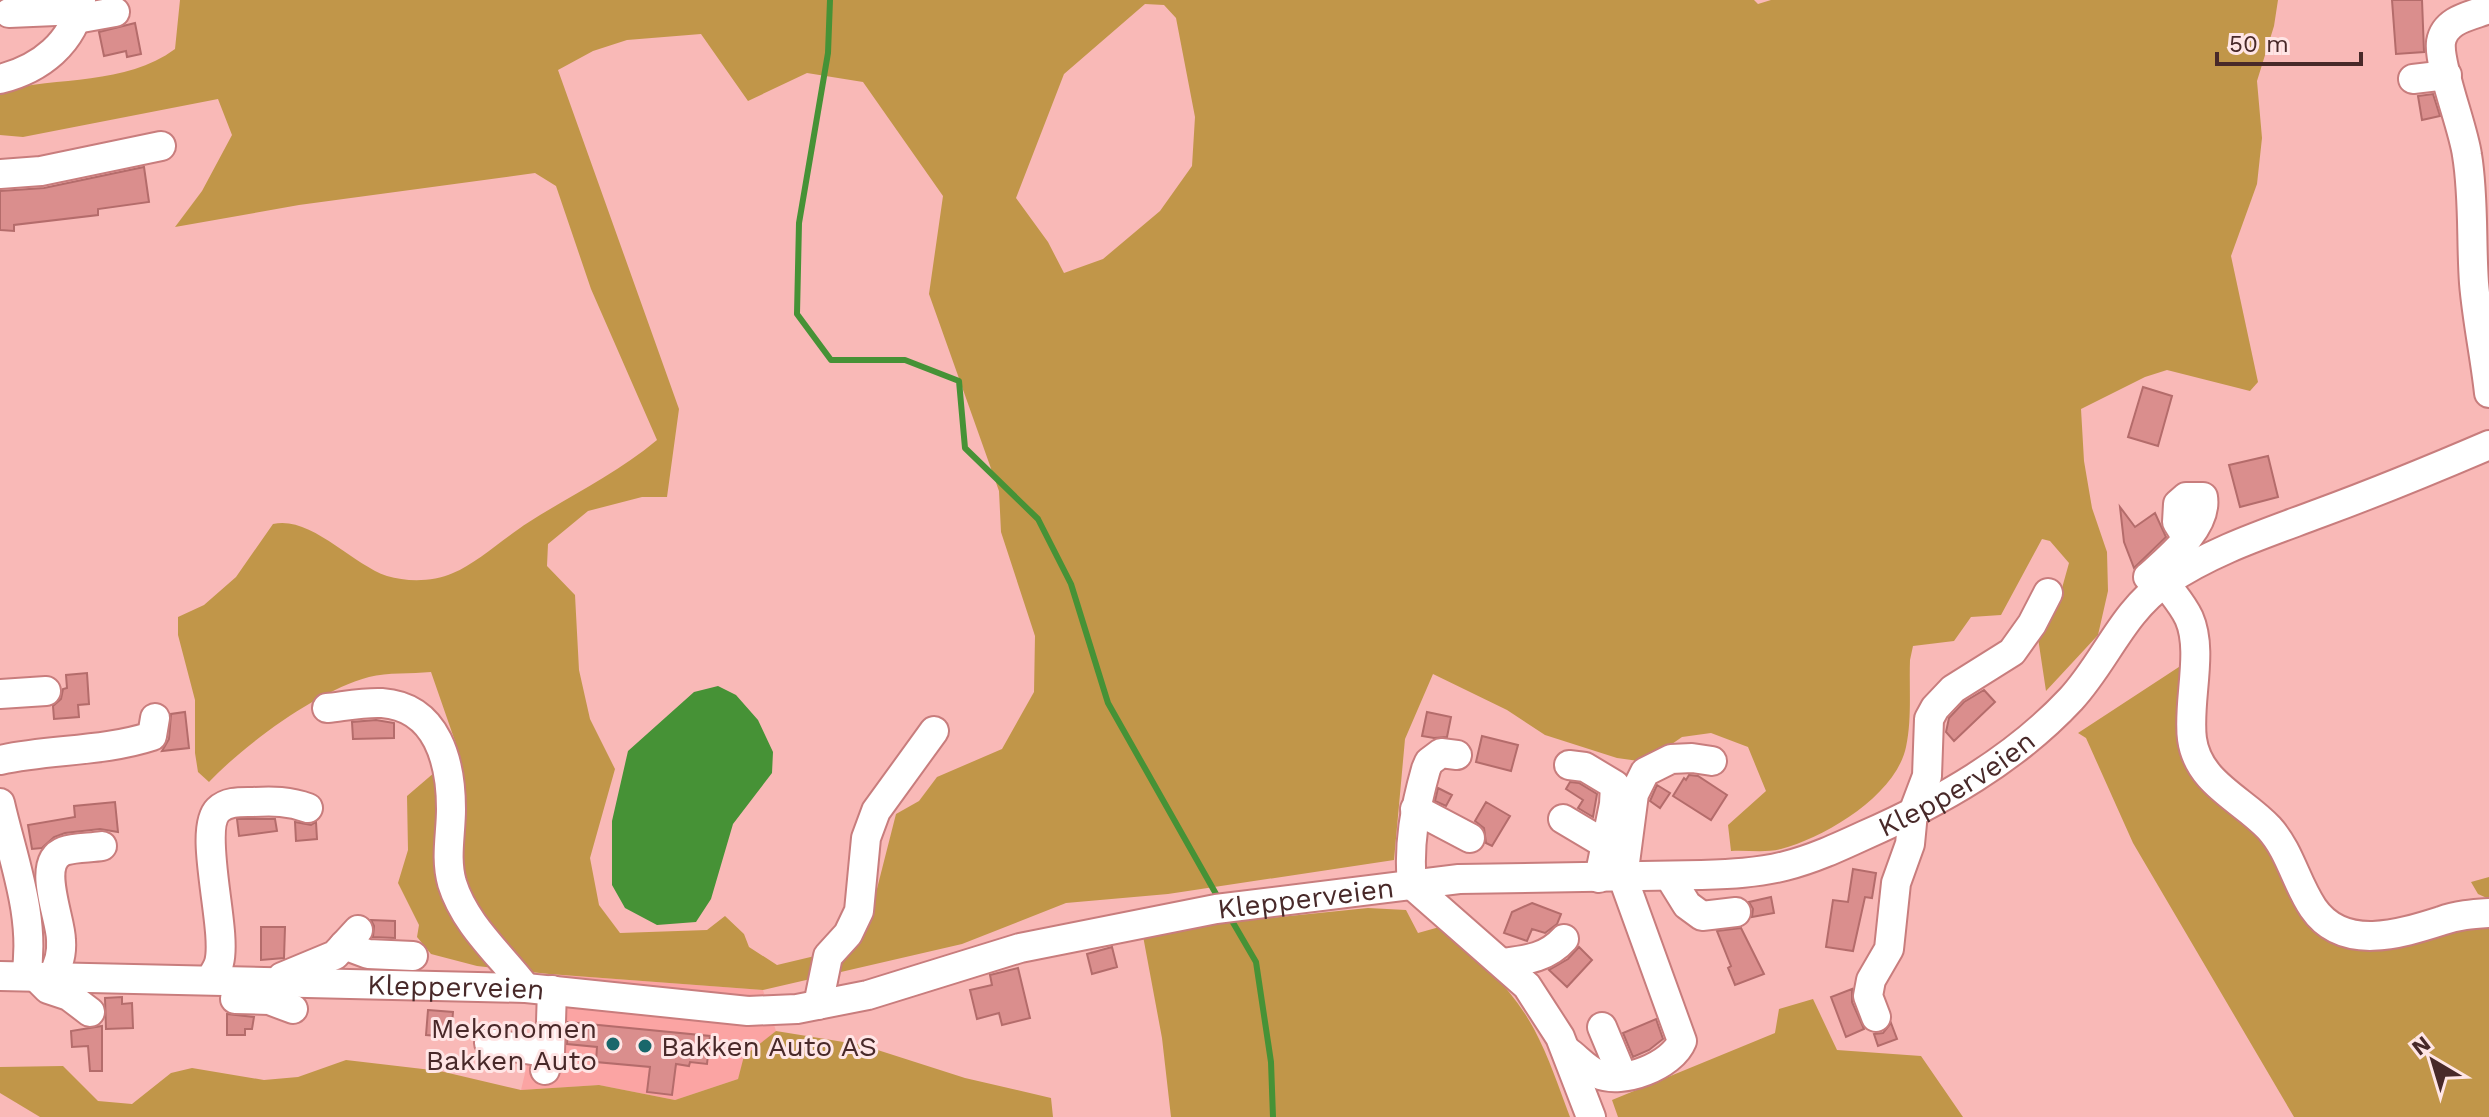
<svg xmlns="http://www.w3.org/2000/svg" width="2489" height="1117" font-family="'Work Sans',sans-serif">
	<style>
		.built { fill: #fba4a3 }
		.green { fill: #c19649; fill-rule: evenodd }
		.water { fill: #469236 }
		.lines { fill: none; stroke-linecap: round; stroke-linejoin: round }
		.stream { stroke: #469236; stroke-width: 6 }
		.building { fill: #da8e8d; stroke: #b46c6b; stroke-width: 2 }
		.minor-casing { stroke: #c87d7d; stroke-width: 32 }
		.minor { stroke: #fff; stroke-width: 28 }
		.poi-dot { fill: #19676b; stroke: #ffe5e5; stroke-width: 3 }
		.labels { text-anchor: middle; stroke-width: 6; stroke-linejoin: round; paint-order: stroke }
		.street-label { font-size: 28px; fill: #482929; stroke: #ffe5e5 }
		.poi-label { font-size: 28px; fill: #482929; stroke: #ffe5e5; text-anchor: end }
	</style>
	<rect width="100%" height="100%" fill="#f9b9b7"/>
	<path class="built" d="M549,974L763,990L776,1031L745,1056L738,1079L675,1100L599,1085L521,1090Z"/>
	<path class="green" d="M180,0H1754L1758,4L1771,0H2278L2274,26L2257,81L2262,138L2257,184L2231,256L2258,382L2250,391L2167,370L2145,377L2081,409L2084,461L2092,508L2107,552L2108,591L2098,635L2046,691L2038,638L2057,606L2069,563L2050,541L2042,539L2001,615L1971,617L1954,641L1913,646L1910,660C1909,688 1912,719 1906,747C1896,795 1826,837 1781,849C1766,853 1747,850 1731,851L1728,825L1766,791L1748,747L1711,733L1682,737L1646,762L1617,758L1545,735L1507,710L1433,674L1405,739L1394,860L1168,894L1066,903L962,944L763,990L549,974L477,966L431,954L417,937L419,925L398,883L408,850L407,796L442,766L456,744L431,672C411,674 388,672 369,677C317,691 245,744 209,782L198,772L195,753V700L178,635V617L204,605L236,577L273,524C310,515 352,564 387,576C407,582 433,582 453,573C477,563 505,537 529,522C573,494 616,474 657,440L591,289L556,186L535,173L299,205L175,227L202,191L232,135L218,99L23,137L0,135V91C59,76 125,86 175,49ZM1145,4L1164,5L1176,18L1195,117L1192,166L1160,211L1103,259L1064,273L1048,242L1016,198L1064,74ZM701,34L748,101L807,73L863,82L943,196L929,294L999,491L1001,532L1035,636L1034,692L1002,749L937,777L919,801L896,814L867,928L819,955L777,965L749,947L744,934L725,916L707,930L620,933L599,905L590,858L615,769L590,719L579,670L575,595L547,566L548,544L588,511L642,497H667L679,409L558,70L593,51L627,40Z
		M2185,663L2183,726L2242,814L2358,947H2404L2445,931L2489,925V1117H2294L2133,843L2086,738L2078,733Z
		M2489,877V899L2478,894L2471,882Z
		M1368,908L1406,910L1418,933L1443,926C1477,957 1512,988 1534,1029C1549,1057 1559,1088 1570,1117H1171L1162,1038L1143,936L1211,924Z
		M1813,999L1837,1050L1921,1056L1963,1117H1618L1612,1100L1775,1033L1779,1009Z
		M776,1031L862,1045L965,1078L1051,1098L1053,1117H40L0,1093V1067L63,1066L98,1101L132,1104L171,1073L192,1068L264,1080L298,1077L346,1060L440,1071L521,1090L599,1085L675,1100L738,1079L744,1056Z"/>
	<path class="water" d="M718,686L736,695L758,720L773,752L772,773L733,824L711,899L696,922L657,925L625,908L612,885V821L628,751L694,692Z"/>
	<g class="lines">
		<path class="stream" d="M830,0L828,53L799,223L797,314L831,360H905L959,381L965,448L1038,519L1071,584L1108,703L1220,901
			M1228,914L1256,962L1271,1062L1273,1117"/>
	</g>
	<path class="building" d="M2392,0H2422L2424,52L2396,54Z
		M135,23L141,54L127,57L126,51L104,56L99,32Z
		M2433,94L2440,116L2422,120L2418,96Z
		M144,167L149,202L98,209V215L14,225V231L0,230V191L44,188Z
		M2143,387L2172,396L2158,446L2128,437Z
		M2268,456L2278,497L2240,507L2229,465Z
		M2120,507L2135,527L2155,513L2166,537L2134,568L2124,542Z
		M87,673L89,704L78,705L79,717L54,719L53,706L61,699L63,689L67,688L66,675Z
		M1984,690L1995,702L1954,741L1946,732L1949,718L1964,702Z
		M185,712L189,748L162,751L169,739L171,714Z
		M1427,712L1451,717L1447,737L1434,738L1422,736Z
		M376,720L394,723V738L353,739L352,722Z
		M1482,736L1518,745L1511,771L1476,762Z
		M1689,775L1698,776L1727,795L1711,820L1673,796L1684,778L1686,780Z
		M1570,782L1579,783L1597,794L1593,817L1578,808L1583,800L1566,789Z
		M1657,785L1670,793L1660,808L1650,801Z
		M1438,788L1452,795L1446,806L1435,801Z
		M115,802L118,832L100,829L65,833L54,837L42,848L32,849L28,825L75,817L74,806Z
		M1486,802L1510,816L1492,846L1486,843L1484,828L1475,821Z
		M237,819H275L277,831L239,836Z
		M295,822L311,825L316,822L317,839L296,841Z
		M1853,869L1876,873L1872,898L1865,897L1853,951L1826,947L1833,900L1848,902Z
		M1771,897L1774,913L1752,917L1753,909L1749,902Z
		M1532,903L1561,914L1557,924L1545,933L1532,929L1527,941L1504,933L1512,912Z
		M371,920L395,921V938L373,937L374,926Z
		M261,927H285L284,958L261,960Z
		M1741,928L1764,974L1735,985L1728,968L1731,966L1717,931Z
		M1112,947L1117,967L1092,974L1087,954Z
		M1579,947L1592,960L1567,987L1549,970L1568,959Z
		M1018,968L1030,1018L1002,1025L999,1013L977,1019L970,990L992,985L990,975Z
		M1852,989V1002L1864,1029L1846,1037L1831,997Z
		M122,997V1004L132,1003L133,1028L106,1029L105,998Z
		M428,1010L453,1012L451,1037L426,1035Z
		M227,1014L254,1017L252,1029H245V1035H227Z
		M1656,1019L1663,1039L1649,1050L1633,1057L1623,1033Z
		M568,1022L710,1036L707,1064L690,1062L689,1066L676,1064L672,1095L647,1092L650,1067L596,1062L597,1047L567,1044Z
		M1891,1023L1897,1039L1878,1046L1874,1034L1883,1033Z
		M102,1026V1071H90L88,1046L72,1047L71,1031Z"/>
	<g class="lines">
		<g class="minor-casing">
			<g id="minor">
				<path d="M2489,9C2471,16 2445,19 2441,42C2438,65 2463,126 2467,155C2474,197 2471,241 2474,283C2477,320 2485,356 2489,393"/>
				<path d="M9,13L79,10"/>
				<path d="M76,19L115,12"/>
				<path d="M0,79C40,69 74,43 81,0"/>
				<path d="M2413,79L2447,75"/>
				<path d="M0,174L41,171L161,146"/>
				<path d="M2148,577C2168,559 2208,527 2203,497H2186L2178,504L2177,522L2187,538"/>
				<path d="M2165,583C2173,594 2183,605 2189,618C2204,652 2187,702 2192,739C2198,783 2242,799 2269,828C2290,851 2296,883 2313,908C2343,952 2400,934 2441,921C2457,915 2473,914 2489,913"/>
				<path d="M0,694L46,691"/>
				<path d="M327,708C345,706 365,702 382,703C438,707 451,763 451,809C451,834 445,858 452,883C465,925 500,954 526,988"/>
				<path d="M1457,755L1441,753L1429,762L1426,769C1415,808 1408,844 1412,885L1527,986L1560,1037L1591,1117"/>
				<path d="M0,760C50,749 103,752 152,736L155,718"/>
				<path d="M1569,765L1585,767L1615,785L1614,804L1599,878"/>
				<path d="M0,803C13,860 36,917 26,976"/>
				<path d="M1415,809L1470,838"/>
				<path d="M1563,819L1605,844"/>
				<path d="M1669,876L1687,905L1702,916L1736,912"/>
				<path d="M344,945L368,954L413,956"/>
				<path d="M1503,963C1526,960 1547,958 1564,939"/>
				<path id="s1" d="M0,976L526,988L748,1011L797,1009L868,995L1020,948L1216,909L1459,879L1701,875C1729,874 1758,873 1785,866C1813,859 1839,847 1865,835C1940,802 2014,760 2071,699C2106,661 2122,612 2166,582C2213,550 2267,533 2320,513C2377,492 2433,469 2489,445"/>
				<path d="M52,976C59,965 62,953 61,940C61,918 35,862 64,851C75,847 91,848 102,846"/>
				<path d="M282,977L335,955L358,930"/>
				<path d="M38,979L48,989L69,996L90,1012"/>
				<path d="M210,980C213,975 217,969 219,963C228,930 197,831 218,810C227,801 241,802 253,802C273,801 289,801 308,808"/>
				<path d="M235,999L269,1000L293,1009"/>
				<path d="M818,1005L828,956L848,934L859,911L866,838L876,811L934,731"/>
				<path d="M1876,1017L1868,996L1871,980L1889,949L1896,883L1910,844L1913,813L1927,776L1929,719L1935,708L1953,689L2012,652L2032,624L2048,593"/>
				<path d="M1602,1027L1622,1075"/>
				<path d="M489,1043L550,1053"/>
				<path d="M1567,1051C1576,1057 1587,1070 1598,1074C1622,1085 1672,1066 1682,1041L1623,878L1634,794L1645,772L1671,759L1692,758L1712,761"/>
				<path d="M545,1070L550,1053L552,990"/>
			</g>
		</g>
		<use href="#minor" class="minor"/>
	</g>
	<g class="poi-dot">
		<circle cx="613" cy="1044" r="8"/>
		<circle cx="645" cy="1046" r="8"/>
	</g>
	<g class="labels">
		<g class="street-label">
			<text dy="10" stroke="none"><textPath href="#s1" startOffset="1992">Klepperveien</textPath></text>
			<text dy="10" stroke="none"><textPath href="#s1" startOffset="1320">Klepperveien</textPath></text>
			<text dy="10" stroke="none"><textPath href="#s1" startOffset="456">Klepperveien</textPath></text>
		</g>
		<g class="poi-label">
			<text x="597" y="1038">Mekonomen<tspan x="597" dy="32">Bakken Auto</tspan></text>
			<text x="661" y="1056" text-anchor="start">Bakken Auto AS</text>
		</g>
	</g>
	<g transform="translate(2433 1061) rotate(322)" stroke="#ffe5e5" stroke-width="6" paint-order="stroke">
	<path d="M0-6L14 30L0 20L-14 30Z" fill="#482929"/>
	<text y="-12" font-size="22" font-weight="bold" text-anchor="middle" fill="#482929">N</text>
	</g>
	<path d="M2217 52v12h144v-12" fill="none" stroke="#482929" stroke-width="4"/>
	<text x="2229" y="52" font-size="24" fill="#482929" stroke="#ffe5e5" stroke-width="6" paint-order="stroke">50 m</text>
</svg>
